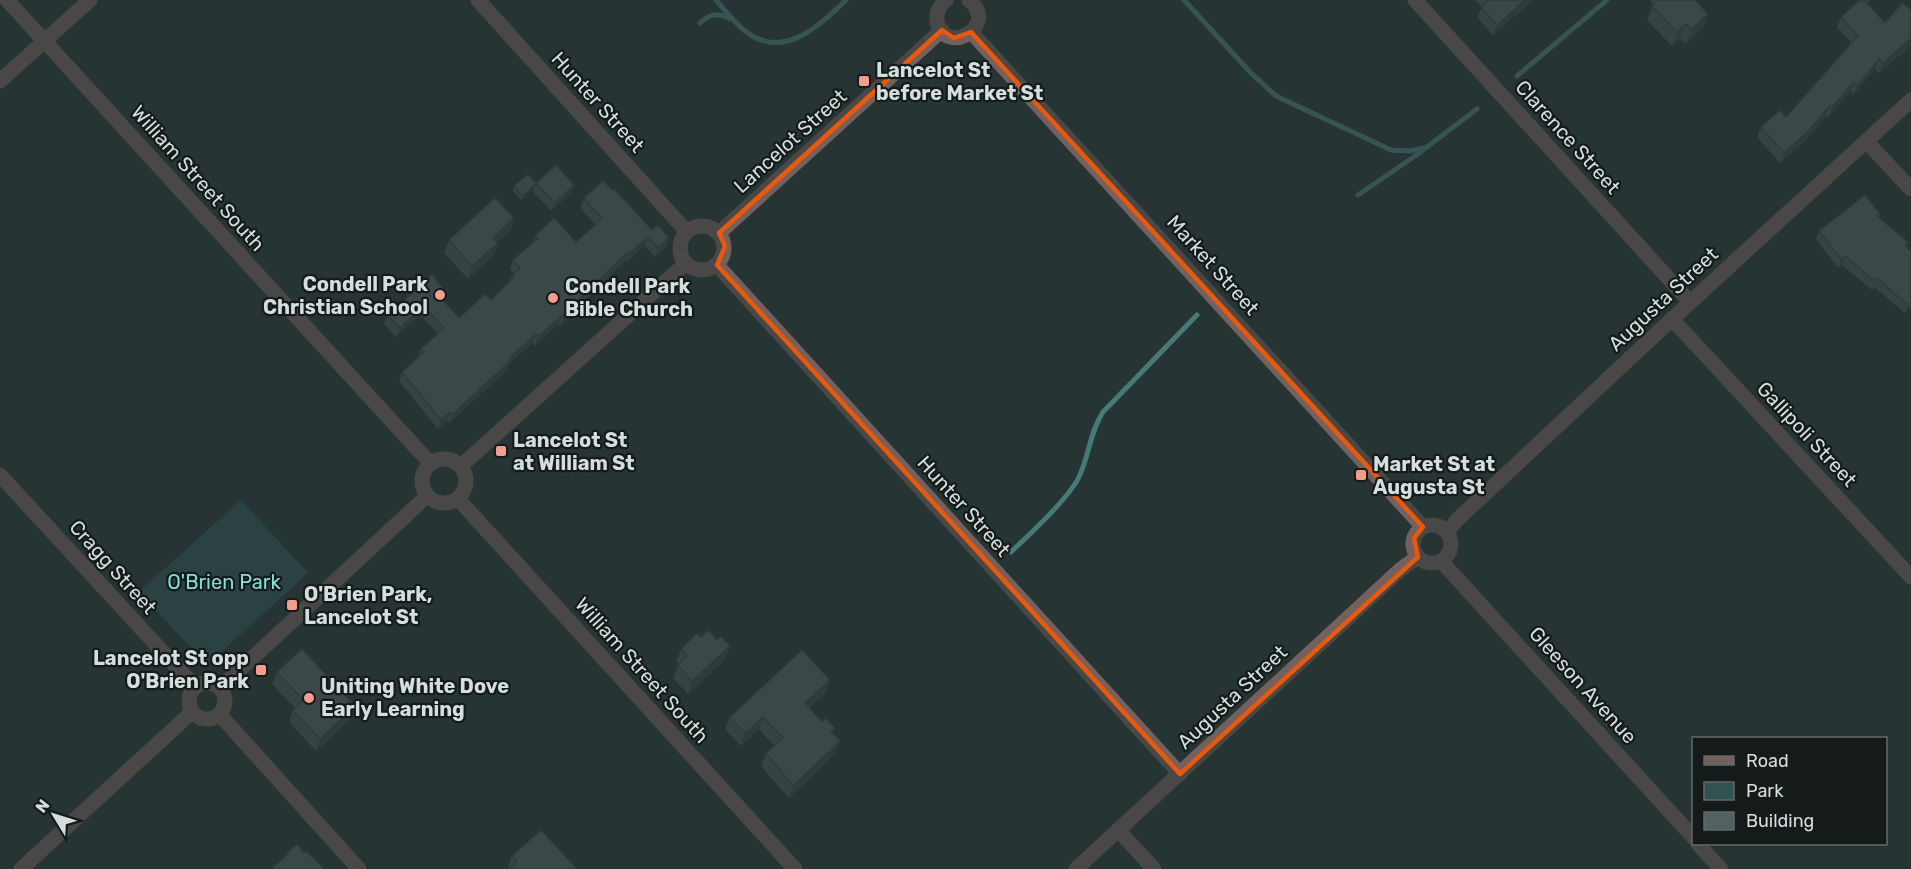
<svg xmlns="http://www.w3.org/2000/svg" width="1911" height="869" font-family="Rubik,sans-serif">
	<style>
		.green { fill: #305351 }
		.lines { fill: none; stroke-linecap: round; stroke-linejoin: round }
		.stream { stroke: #477a77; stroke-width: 5 }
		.minor { stroke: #74615d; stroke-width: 15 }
		.wall { fill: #475453 }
		.shaded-wall { fill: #394544 }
		.building { fill: #526261; stroke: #394544; stroke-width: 1.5 }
		.marked { fill: none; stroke: #e8590c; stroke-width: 4.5; stroke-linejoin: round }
		.poi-dot { fill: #f49d8c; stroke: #141b1a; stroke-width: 2 }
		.labels { text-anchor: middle; stroke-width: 4.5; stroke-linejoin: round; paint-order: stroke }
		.poi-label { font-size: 20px; font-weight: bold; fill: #d5dede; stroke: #141b1a; text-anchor: start }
		.street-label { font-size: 20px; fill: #d5dede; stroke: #141b1a }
		.park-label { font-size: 20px; fill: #86ded9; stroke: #141b1a }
	</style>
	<rect width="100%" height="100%" fill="#263534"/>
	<path class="green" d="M241,500L308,573L207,665L139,592Z"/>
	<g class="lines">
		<path class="stream" d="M716,0C725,10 734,22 745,31C783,61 819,26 846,0
			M1184,0L1251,73L1276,96L1391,150L1409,151L1424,148
			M700,23C709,14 719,12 730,19
			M1517,76L1607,0
			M1358,195L1415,156L1477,109
			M1011,552C1030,534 1068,499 1079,477C1089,456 1090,432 1103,412L1197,315"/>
		<path class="minor" d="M7,0L430,463
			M478,0L687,232
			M946,0C940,5 936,12 937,21C943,57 1001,27 969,0
			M1415,0L1690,302
			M971,32L1423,527
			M0,81L90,0
			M1866,141L1911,189
			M680 248a22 22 0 1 1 44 0a22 22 0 1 1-44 0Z
			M719,233L942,30
			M717,265L1180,774
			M1672,319L1911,577
			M422 481a22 22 0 1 1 44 0a22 22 0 1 1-44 0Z
			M461,466L685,264
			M0,475L195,687
			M458,499L795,869
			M1413 544a19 19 0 1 1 38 0a19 19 0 1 1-38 0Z
			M1447,532L1458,519L1672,319L1911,100
			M1441,561L1694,838
			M189 701a18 18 0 1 1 36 0a18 18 0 1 1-36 0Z
			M220,688L427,496
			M219,714L359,869
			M1118,830L1154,869
			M1698,844L1721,869
			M21,869L192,712
			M1076,869L1401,569L1418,557"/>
	</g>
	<path class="wall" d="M1475,0H1533L1493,35L1477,17L1482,6Z
		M1651,0H1695L1708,14L1703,28L1686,44L1680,38L1672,46L1647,20L1653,4L1651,1Z
		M1859,0H1870L1867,3L1906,50L1879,73L1875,69L1854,94L1850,91L1828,117L1826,115L1806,140L1780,163L1757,137L1761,127L1786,117L1851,42L1837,27L1841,17Z
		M536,183L571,193L551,211L533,192Z
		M514,186L535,187L521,200L513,191Z
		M584,198L666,247L655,257L645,246L628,261L627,260L582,302L580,308L560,326L559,324L535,346L532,343L509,364L507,370L449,423L447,421L438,429L399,381L402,372L418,357L421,349L438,334L420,315L396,337L384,324L388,315L440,297L459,318L491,300L509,282L511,277L514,274L510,269L513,260L533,243L535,236L576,242L596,225L580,208Z
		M1880,214L1879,218L1908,242L1906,247L1911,251V310L1909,308L1905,313L1874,287L1872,290L1842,265L1838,268L1816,239L1819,231Z
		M514,218L510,231L497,242L498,243L493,256L468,279L444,253L449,240Z
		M701,637L717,640L730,646L726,658L688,694L673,678L679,664L676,662L681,649Z
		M277,672L355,706L351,718L316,751L289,722L293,710L295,708L272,684Z
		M826,693L809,708L833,734L835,754L789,798L761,766L766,753L774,746L759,729L741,746L725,729L730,717Z
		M512,856L577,869L509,868L508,867Z"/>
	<path class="shaded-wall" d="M1525,0H1533L1493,35L1497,25Z
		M1708,14L1703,28L1686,44L1691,30Z
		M1686,24L1680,38L1672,46L1677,32Z
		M1911,38V44L1906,50L1879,73L1883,63Z
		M1879,59L1875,69L1854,94L1858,85Z
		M1854,82L1850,91L1828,117L1832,107Z
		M1830,105L1826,115L1806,140L1780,163L1784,153Z
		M536,183L535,187L521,200L523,196Z
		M574,185L571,193L551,211L555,203Z
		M514,218L510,231L488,250L493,238Z
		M648,237L645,246L628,261L631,252Z
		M669,238L666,247L655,257L658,248Z
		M498,243L493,256L468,279L472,266Z
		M630,250L627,260L582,302L580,308L560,326L564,316L581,297Z
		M1845,256L1842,265L1838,268L1841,259Z
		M443,288L440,297L437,294Z
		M1911,302L1909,308L1905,313L1908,305Z
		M424,306L420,315L396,337L400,328Z
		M562,315L559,324L535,346L538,337Z
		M536,334L532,343L509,364L507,370L449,423L453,414L509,358Z
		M450,412L447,421L438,429L441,420Z
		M730,646L726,658L688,694L692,681Z
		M830,680L826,693L801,716L805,703Z
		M355,706L351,718L316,751L320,739Z
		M763,717L759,729L741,746L745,733Z
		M840,741L835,754L789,798L793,786Z"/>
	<path class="building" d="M1489,0H1525L1497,25L1481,7Z
		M1658,0H1695L1708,14L1691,30L1686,24L1677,32L1652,6Z
		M1860,0H1864L1885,23L1902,3L1911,10V38L1883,63L1879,59L1858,85L1854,82L1832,107L1830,105L1809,130L1784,153L1761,127L1780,110L1786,117L1858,36L1841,17Z
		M556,165L574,185L555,203L536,183Z
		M528,174L536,183L523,196L514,186Z
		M603,181L612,190L614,189L652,230L658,225L669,238L658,248L648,237L631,252L630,250L581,297L583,299L564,316L562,315L538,337L536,334L509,358L511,360L453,414L450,412L441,420L402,372L424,352L421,349L444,328L424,306L400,328L388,315L432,275L443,288L437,294L459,318L485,294L491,300L513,278L511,277L520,268L513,260L538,238L535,236L554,218L576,242L602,219L584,198Z
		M1865,195L1880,214L1877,216L1908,242L1905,246L1911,251V302L1908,305L1877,278L1875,281L1845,256L1841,259L1819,231Z
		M495,198L514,218L493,238L498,243L472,266L449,240Z
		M709,630L717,640L721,636L730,646L692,681L678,665L687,656L681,649L697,633L701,637Z
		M302,649L355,706L320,739L293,710L303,700L277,672Z
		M802,650L830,680L805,703L822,722L826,718L835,728L831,732L840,741L793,786L766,753L783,738L763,717L745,733L730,717Z
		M541,830L577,869H508L517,861L512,856Z
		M297,844L304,853L306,851L324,869H271L288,854L287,853Z"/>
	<path d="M0 0H1911V869H0ZM942,30L954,38L971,32L1423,527L1414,538L1418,557L1180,774L717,265L725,246L719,233Z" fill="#263534" fill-opacity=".55" fill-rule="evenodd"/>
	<path class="marked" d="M942,30L954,38L971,32L1423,527L1414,538L1418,557L1180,774L717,265L725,246L719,233Z"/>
	<g class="poi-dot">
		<rect x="858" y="75" width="12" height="12" rx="3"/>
		<circle cx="440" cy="295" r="6"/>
		<circle cx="553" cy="298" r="6"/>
		<rect x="495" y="445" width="12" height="12" rx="3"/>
		<rect x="1355" y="469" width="12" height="12" rx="3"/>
		<rect x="286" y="599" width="12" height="12" rx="3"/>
		<rect x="255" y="664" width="12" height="12" rx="3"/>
		<circle cx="309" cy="698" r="6"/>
	</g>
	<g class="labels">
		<g class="poi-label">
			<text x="876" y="77">Lancelot St<tspan x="876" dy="23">before Market St</tspan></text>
			<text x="428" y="291" text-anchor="end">Condell Park<tspan x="428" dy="23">Christian School</tspan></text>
			<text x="565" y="293">Condell Park<tspan x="565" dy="23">Bible Church</tspan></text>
			<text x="513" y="447">Lancelot St<tspan x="513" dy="23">at William St</tspan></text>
			<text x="1373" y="471">Market St at<tspan x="1373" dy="23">Augusta St</tspan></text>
			<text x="304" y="601">O'Brien Park,<tspan x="304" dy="23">Lancelot St</tspan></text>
			<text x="249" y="665" text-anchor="end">Lancelot St opp<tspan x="249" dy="23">O'Brien Park</tspan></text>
			<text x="321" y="693">Uniting White Dove<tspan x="321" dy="23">Early Learning</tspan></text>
		</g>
		<g class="street-label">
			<text transform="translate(598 102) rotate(48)" y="7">Hunter Street</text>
			<text transform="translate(1568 137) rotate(48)" y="7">Clarence Street</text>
			<text transform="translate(790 141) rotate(-42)" y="7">Lancelot Street</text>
			<text transform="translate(198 178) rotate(48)" y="7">William Street South</text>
			<text transform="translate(1213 265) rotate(48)" y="7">Market Street</text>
			<text transform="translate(1663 299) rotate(-43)" y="7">Augusta Street</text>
			<text transform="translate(1807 434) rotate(47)" y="7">Gallipoli Street</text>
			<text transform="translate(964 506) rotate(48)" y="7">Hunter Street</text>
			<text transform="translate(113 567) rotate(48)" y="7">Cragg Street</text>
			<text transform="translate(642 670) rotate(48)" y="7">William Street South</text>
			<text transform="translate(1583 685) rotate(48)" y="7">Gleeson Avenue</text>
			<text transform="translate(1232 697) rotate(-43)" y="7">Augusta Street</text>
		</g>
		<g class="park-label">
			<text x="224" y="589">O'Brien Park</text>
		</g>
	</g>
	<rect x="1692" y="737" width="195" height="108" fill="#141b1a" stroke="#616968" stroke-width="1.5"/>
	<rect x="1704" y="756" width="30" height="9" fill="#74615d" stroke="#616968" stroke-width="1.5"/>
	<text x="1746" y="767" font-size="18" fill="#d5dede">Road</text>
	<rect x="1704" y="782" width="30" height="18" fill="#305351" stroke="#616968" stroke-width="1.5"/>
	<text x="1746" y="797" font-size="18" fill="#d5dede">Park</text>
	<rect x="1704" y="812" width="30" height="18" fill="#526261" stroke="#616968" stroke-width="1.5"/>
	<text x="1746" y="827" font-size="18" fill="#d5dede">Building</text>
	<g transform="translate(54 815) rotate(308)" stroke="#141b1a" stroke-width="4.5" paint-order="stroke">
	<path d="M0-4.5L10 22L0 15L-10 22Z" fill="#d5dede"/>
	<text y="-9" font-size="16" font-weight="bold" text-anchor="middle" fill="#d5dede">N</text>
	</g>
</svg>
